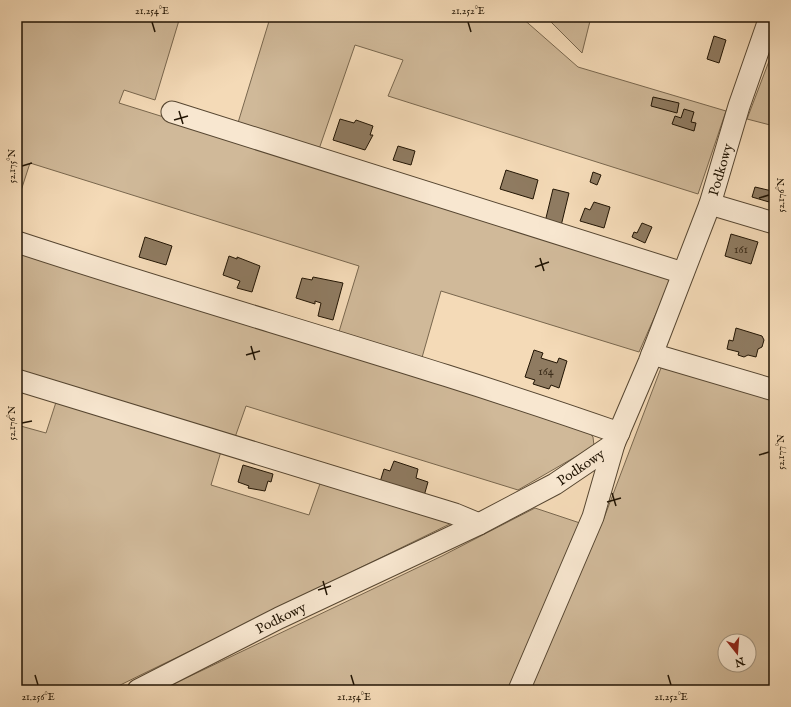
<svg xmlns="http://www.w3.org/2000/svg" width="791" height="707" font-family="'IM FELL English',serif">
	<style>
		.green { fill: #d0b999; stroke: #79674e; fill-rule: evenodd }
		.building { fill: #8f7b61; stroke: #221504 }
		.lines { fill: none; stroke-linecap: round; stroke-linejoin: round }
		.minor-casing { stroke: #564631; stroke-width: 23 }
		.minor { stroke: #f8e7d0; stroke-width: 21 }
		.ticks { fill: none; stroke: #221504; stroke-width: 1.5 }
		.labels { text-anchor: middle; stroke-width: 3; stroke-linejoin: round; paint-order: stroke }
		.number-label { font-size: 12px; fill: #3d2e1b }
		.street-label { font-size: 14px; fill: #221504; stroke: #f8e7d0 }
		.neatline { fill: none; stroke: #221504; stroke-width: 1.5 }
		.ticks-label { font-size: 10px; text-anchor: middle; fill: #221504 }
	</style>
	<rect width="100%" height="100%" fill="#f4dab7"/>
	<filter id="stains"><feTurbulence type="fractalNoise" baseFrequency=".005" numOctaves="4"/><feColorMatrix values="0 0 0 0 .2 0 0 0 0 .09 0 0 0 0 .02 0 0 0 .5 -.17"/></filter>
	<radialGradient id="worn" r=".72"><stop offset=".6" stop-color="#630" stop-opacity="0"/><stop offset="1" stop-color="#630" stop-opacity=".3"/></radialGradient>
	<path class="green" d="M17,17H180L155,100L124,90L119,103L675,277L666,291L639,352L441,291L421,361L338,335L359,266L30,163L17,203Z
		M267,17H521L578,67L726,111L698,194L388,96L403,60L355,45L318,152L237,126L270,18Z
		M546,17H591L582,53Z
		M774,48V126L747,119Z
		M17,246L587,430L593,437L594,446L518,490L246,406L233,443L17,376Z
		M664,360L774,393V690H526L604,518ZM725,641H749V665H725Z
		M58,396L222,448L211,485L309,515L322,478L458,520L110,690H17V425L46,433Z
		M535,508L583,524L511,690H161L442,556Z"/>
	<path class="building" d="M714,36L726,40L719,63L707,59Z
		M653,97L679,103L677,113L651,106Z
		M684,109L694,112L691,122L696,123L694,131L672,124L675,116L681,118Z
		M340,119L354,123L356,120L373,126L370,135H373L365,150L333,140Z
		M398,146L415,151L411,165L393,160Z
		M506,170L538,180L533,199L500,189Z
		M593,172L601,175L597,185L590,182Z
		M755,187L772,191L769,202L752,197Z
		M553,189L569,193L561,226L545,222Z
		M594,202L610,207L604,228L580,221L585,208L590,210Z
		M642,223L652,227L645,243L632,237L634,232L637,233Z
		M731,234L758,242L751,264L725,256Z
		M145,237L172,246L166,265L139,257Z
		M229,256L237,259V257L260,266L252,292L237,288L240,281L223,275Z
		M313,277L343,283L333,320L318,316L321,303L315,301V304L296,298L302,278L312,280Z
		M736,328L762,336L764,340L762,347L758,349L756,357L748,355L744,357L738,355L739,352L727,349L729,340L733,341Z
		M534,350L543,353L541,358L557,363L559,358L567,361L559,388L551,385L549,389L533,384L535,380L525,377Z
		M394,461L418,469L416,478L428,482L424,496L380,482L384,469L390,471Z
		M243,465L273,474L271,482L268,481L265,491L248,488L249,486L238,482Z"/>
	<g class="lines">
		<g class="minor-casing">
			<g id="minor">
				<path d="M172,112L683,273"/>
				<path d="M710,204L774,223"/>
				<path d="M17,242C217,308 420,363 619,433"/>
				<path d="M652,354L774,390"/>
				<path d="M17,380L455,514L479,524"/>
				<path id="s1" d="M138,690L279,618L479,524L555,484L614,444L649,362L710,204L739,106L770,17"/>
				<path d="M519,690L593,517L614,444"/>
			</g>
		</g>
		<use href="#minor" class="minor"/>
	</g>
	<path class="ticks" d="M152,22L155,32M468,22L471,32M179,111L183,124M174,120L188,116M22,166L32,163M759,198L769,195M540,258L544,271M535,267L549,262M251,346L255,360M246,355L260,351M22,423L32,421M759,455L769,452M612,493L616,506M607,502L621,498M323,581L327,595M318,590L331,586M35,675L38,685M351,675L354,685M668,675L671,685"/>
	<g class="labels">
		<g class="number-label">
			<text x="741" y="253">161</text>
			<text x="546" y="375">164</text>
		</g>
		<g class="street-label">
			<text dy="5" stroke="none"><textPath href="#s1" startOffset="831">Podkowy</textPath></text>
			<text dy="5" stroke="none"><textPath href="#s1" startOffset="496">Podkowy</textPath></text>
			<text dy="5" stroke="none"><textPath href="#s1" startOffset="160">Podkowy</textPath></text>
		</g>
	</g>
	<rect width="791" height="707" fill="none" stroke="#f4dab7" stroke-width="44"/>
	<g transform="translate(737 653) rotate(163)"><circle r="19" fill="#f8e7d0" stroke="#a2937e"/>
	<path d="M0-3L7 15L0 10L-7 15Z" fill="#8f2418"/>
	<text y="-6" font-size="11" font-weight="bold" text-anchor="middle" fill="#221504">N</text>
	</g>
	<rect x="22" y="22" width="747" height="663" class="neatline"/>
	<g class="ticks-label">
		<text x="152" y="14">21.254°E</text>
		<text x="468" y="14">21.252°E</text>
		<text transform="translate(11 166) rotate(-90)" y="4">52.175°N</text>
		<text transform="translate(780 195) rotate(-90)" y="4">52.176°N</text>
		<text transform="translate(11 423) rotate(-90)" y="4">52.176°N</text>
		<text transform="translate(780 452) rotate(-90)" y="4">52.177°N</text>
		<text x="38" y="700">21.256°E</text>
		<text x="354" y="700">21.254°E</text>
		<text x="671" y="700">21.252°E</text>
	</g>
	<rect width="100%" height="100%" filter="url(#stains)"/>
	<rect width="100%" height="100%" fill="url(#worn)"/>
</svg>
